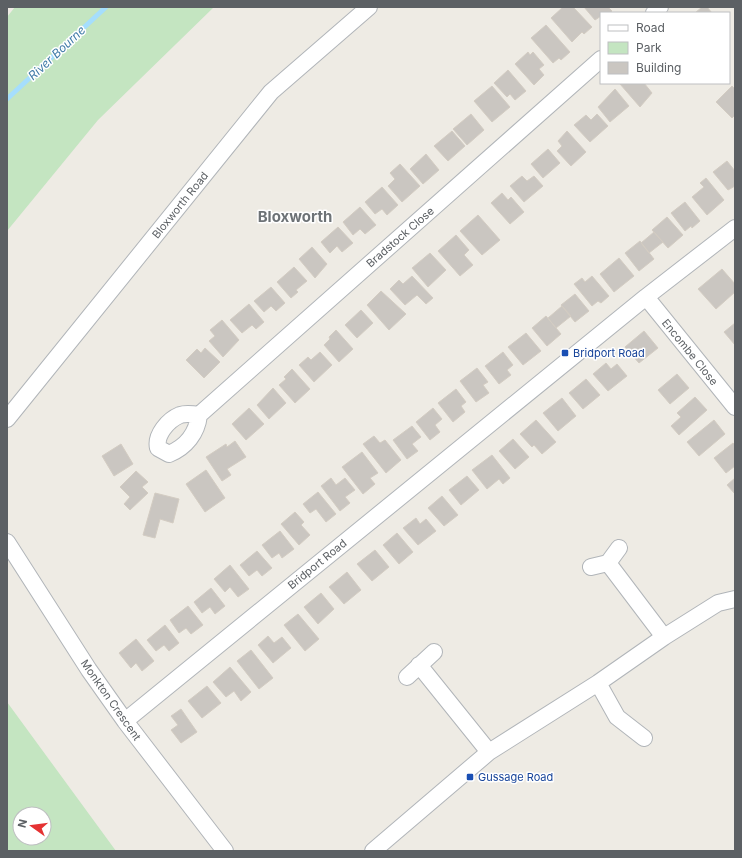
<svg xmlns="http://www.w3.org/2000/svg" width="742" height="858" font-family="Inter,sans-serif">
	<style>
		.green { fill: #c4e5c1; fill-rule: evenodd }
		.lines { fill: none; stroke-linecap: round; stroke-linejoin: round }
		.stream { stroke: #a5defd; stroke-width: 5 }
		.building { fill: #cac6c1; stroke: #d3ccc2 }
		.minor-casing { stroke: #b1b5b9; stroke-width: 18 }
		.minor { stroke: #fff; stroke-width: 16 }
		.transit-dot { fill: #1a4fb4; stroke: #fff; stroke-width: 1.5 }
		.labels { text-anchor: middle; stroke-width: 3; stroke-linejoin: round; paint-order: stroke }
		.street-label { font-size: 11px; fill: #5c6064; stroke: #fff }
		.transit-label { font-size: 11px; fill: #164399; stroke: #fff; text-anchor: start }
		.water-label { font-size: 12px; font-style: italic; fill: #3f7aa7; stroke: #fff }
		.district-label { font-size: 15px; font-weight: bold; fill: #6d7276; stroke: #fff }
	</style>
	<rect width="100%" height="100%" fill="#eeebe4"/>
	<path class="green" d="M15,7H214L98,120L7,231V17Z
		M7,702L116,851H7ZM20,814H44V838H20Z"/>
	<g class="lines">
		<path class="stream" d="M7,99L106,7"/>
	</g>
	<path class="building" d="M563,7H573L592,27L584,34L582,32L572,42L551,18Z
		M584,7H608L612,11L610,13H601V16L595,20Z
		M702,7H707L712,13H695Z
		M546,25L570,52L561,60L559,58L553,63L531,38Z
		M528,52L530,55L533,52L544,65L539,69L544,75L534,85L515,64Z
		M508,70L526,91L515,100L510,94L507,97L494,83Z
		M621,83H644L652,93L640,107L620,84Z
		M492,86L510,107L492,122L474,101Z
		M732,86L735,89V115L732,118L716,102Z
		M615,89L629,106L610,122L598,107Z
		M471,114L484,130L467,145L453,129Z
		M597,114L608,126L590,142L574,125L586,115L591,120Z
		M452,131L465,146L448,161L434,146Z
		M567,131L586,152L571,166L557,151L562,146L558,141Z
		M548,149L560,163L543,178L531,164Z
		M426,154L439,170L423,184L410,169Z
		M727,161L735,171V186L728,190L713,172Z
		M400,164L420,186L402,202L388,186L395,179L390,173Z
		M522,176L527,181L534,176L543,186L524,202L510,186Z
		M706,178L724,200L707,215L692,197L704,187L700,183Z
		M382,187L398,205L387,215L382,209L375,214L365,202Z
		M502,193L508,200L511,197L524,212L510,224L491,203Z
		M685,202L700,221L692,228L691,226L685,231L671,213Z
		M360,207L376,225L365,234L360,229L353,235L343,222Z
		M478,215L500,240L482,255L460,231Z
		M667,217L683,235L668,248L652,230Z
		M338,227L353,243L342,252L337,246L330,253L321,242Z
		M654,232L663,242L649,253L641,243Z
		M456,235L469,250L464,255L473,265L460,276L438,251Z
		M640,241L654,259L639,271L625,253Z
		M312,247L327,264L315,278L299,259Z
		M430,253L446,270L428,287L412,268Z
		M619,258L634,276L614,292L600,274Z
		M294,267L307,281L296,290L298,292L291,298L277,282Z
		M722,269L735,284V292L716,309L698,289Z
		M412,276L433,298L426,304L417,295L405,305L390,289L399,280L403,284Z
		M592,276L609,296L601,303L598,301L592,306L574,284L582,278L585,282Z
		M271,287L285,303L276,311L271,306L264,312L254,301Z
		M381,291L406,314L389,330L367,305Z
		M575,294L589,311L575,322L561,305Z
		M249,304L264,322L256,329L252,325L242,333L230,320Z
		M562,306L571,316L556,328L548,318Z
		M361,310L373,323L357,338L345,325Z
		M546,316L561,334L547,346L532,328Z
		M222,320L239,340L223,357L209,341L215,336L210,330Z
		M735,323V345L724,332Z
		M336,330L353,349L339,362L324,345L330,339L329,337Z
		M644,331L658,348L639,363L625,347Z
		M526,333L541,351L523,365L508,347Z
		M205,348L220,362L204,378L186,360L197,349L201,353Z
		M320,352L332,365L314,382L299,365L308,357L311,360Z
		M503,352L513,365L507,370L511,375L499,384L485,366Z
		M606,363L611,369L617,364L627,376L608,391L593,374Z
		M477,368L488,382L483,385L489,393L476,402L460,381Z
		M292,369L310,389L295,403L279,385L286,379L284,377Z
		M677,374L689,388L670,404L658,390Z
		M586,379L600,395L583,409L569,393Z
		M273,388L286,403L269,419L257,405Z
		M456,389L466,402L461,406L465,412L453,422L438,403Z
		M695,397L707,410L679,435L671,426L681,417L677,413Z
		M562,398L576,416L558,431L543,413Z
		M249,408L264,424L246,440L232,424Z
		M433,408L442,419L435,425L440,432L430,440L416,422Z
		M536,420L556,442L542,454L534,445L532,447L520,434Z
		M714,420L725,434L699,456L687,442Z
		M412,426L421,437L412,444L418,451L407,459L393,440Z
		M374,436L380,443L385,440L401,460L386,473L363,444Z
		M513,439L529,457L515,469L499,451Z
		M235,441L246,457L227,469L231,475L222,481L206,457L226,444L227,447Z
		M733,443L735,445V466L726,473L714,458Z
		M121,444L133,464L114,476L102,456Z
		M362,452L378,473L370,478L375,484L363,494L342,467Z
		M492,455L510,478L503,484L499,479L487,489L472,470Z
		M206,470L225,498L205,512L186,484Z
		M136,471L148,482L142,487L148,493L130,510L124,504L130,497L120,487Z
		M467,476L479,490L461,505L449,490Z
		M331,478L336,485L345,478L355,490L345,497L350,503L340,511L321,486Z
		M735,478V494L727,485Z
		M318,492L336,514L326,522L316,509L310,513L303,504Z
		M155,493L179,499L173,523L160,519L155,538L143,535Z
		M442,496L458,515L444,526L428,508Z
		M295,512L304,522L301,525L310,535L299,545L281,524Z
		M416,518L420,524L426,519L436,531L418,545L403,528Z
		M280,531L294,549L282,558L279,553L272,558L262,545Z
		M397,533L413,552L399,564L383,545Z
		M375,550L389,567L372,581L357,564Z
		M257,551L272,568L262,576L257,570L249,576L240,565Z
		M230,565L249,589L238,597L230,587L225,592L214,579Z
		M347,572L361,590L344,604L329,587Z
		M211,588L225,606L215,614L210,607L202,613L194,602Z
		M321,593L334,609L318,624L304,607Z
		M188,606L203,625L191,634L186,628L179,633L170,620Z
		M298,614L319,639L305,651L284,625Z
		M165,625L179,643L169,651L164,645L156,651L147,640Z
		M268,636L274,643L282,637L291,648L273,663L258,645Z
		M136,639L154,661L142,671L136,663L131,668L119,653Z
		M251,650L273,678L259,689L237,661Z
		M230,667L251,692L241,701L234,691L226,697L213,682Z
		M207,686L221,703L202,718L188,701Z
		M181,709L197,732L181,743L171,730L178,725L171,716Z"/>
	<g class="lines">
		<g class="minor-casing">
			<path id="minor" d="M654,13L660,7
				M646,297L735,407
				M199,415C193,414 186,413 180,415C168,420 155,435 158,448L169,454C186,447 197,433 199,415L601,59
				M7,419L271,92L369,7
				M7,542L89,670L125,721L225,851
				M608,563L664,637
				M591,567L608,563L619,548
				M419,665L489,752
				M407,677L434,652
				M598,683L617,717L644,738
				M125,721L646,297L735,228
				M373,851L489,752L598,683L664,637L718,603L735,599"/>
		</g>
		<use href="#minor" class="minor"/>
	</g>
	<g class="transit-dot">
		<rect x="561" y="349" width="8" height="8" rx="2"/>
		<rect x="466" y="773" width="8" height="8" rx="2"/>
	</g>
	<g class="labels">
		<g class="street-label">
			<text transform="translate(180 205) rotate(-51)" y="4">Bloxworth Road</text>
			<text transform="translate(400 237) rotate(-41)" y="4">Bradstock Close</text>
			<text transform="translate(690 352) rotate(51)" y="4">Encombe Close</text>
			<text transform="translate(317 564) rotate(-39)" y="4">Bridport Road</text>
			<text transform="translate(111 700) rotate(55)" y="4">Monkton Crescent</text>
		</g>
		<g class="transit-label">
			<text x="573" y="357">Bridport Road</text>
			<text x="478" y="781">Gussage Road</text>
		</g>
		<g class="water-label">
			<text transform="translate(57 53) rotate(-43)" y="4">River Bourne</text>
		</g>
		<g class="district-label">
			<text x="295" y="222">Bloxworth</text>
		</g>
	</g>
	<rect width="742" height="858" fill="none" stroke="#5c6064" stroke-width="16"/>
	<rect x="600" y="12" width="130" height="72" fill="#ffffff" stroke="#bebfc1"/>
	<rect x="608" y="25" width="20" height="6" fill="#ffffff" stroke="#bebfc1"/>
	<text x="636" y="32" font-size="12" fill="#5c6064">Road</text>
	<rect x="608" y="42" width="20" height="12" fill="#c4e5c1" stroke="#bebfc1"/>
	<text x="636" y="52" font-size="12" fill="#5c6064">Park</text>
	<rect x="608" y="62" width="20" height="12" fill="#cac6c1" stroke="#bebfc1"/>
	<text x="636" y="72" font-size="12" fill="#5c6064">Building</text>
	<g transform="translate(32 826) rotate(284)"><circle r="19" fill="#ffffff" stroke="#bebfc1"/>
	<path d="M0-3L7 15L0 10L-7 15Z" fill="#e53233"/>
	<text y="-6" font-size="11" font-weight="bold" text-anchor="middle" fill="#5c6064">N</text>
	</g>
</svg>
